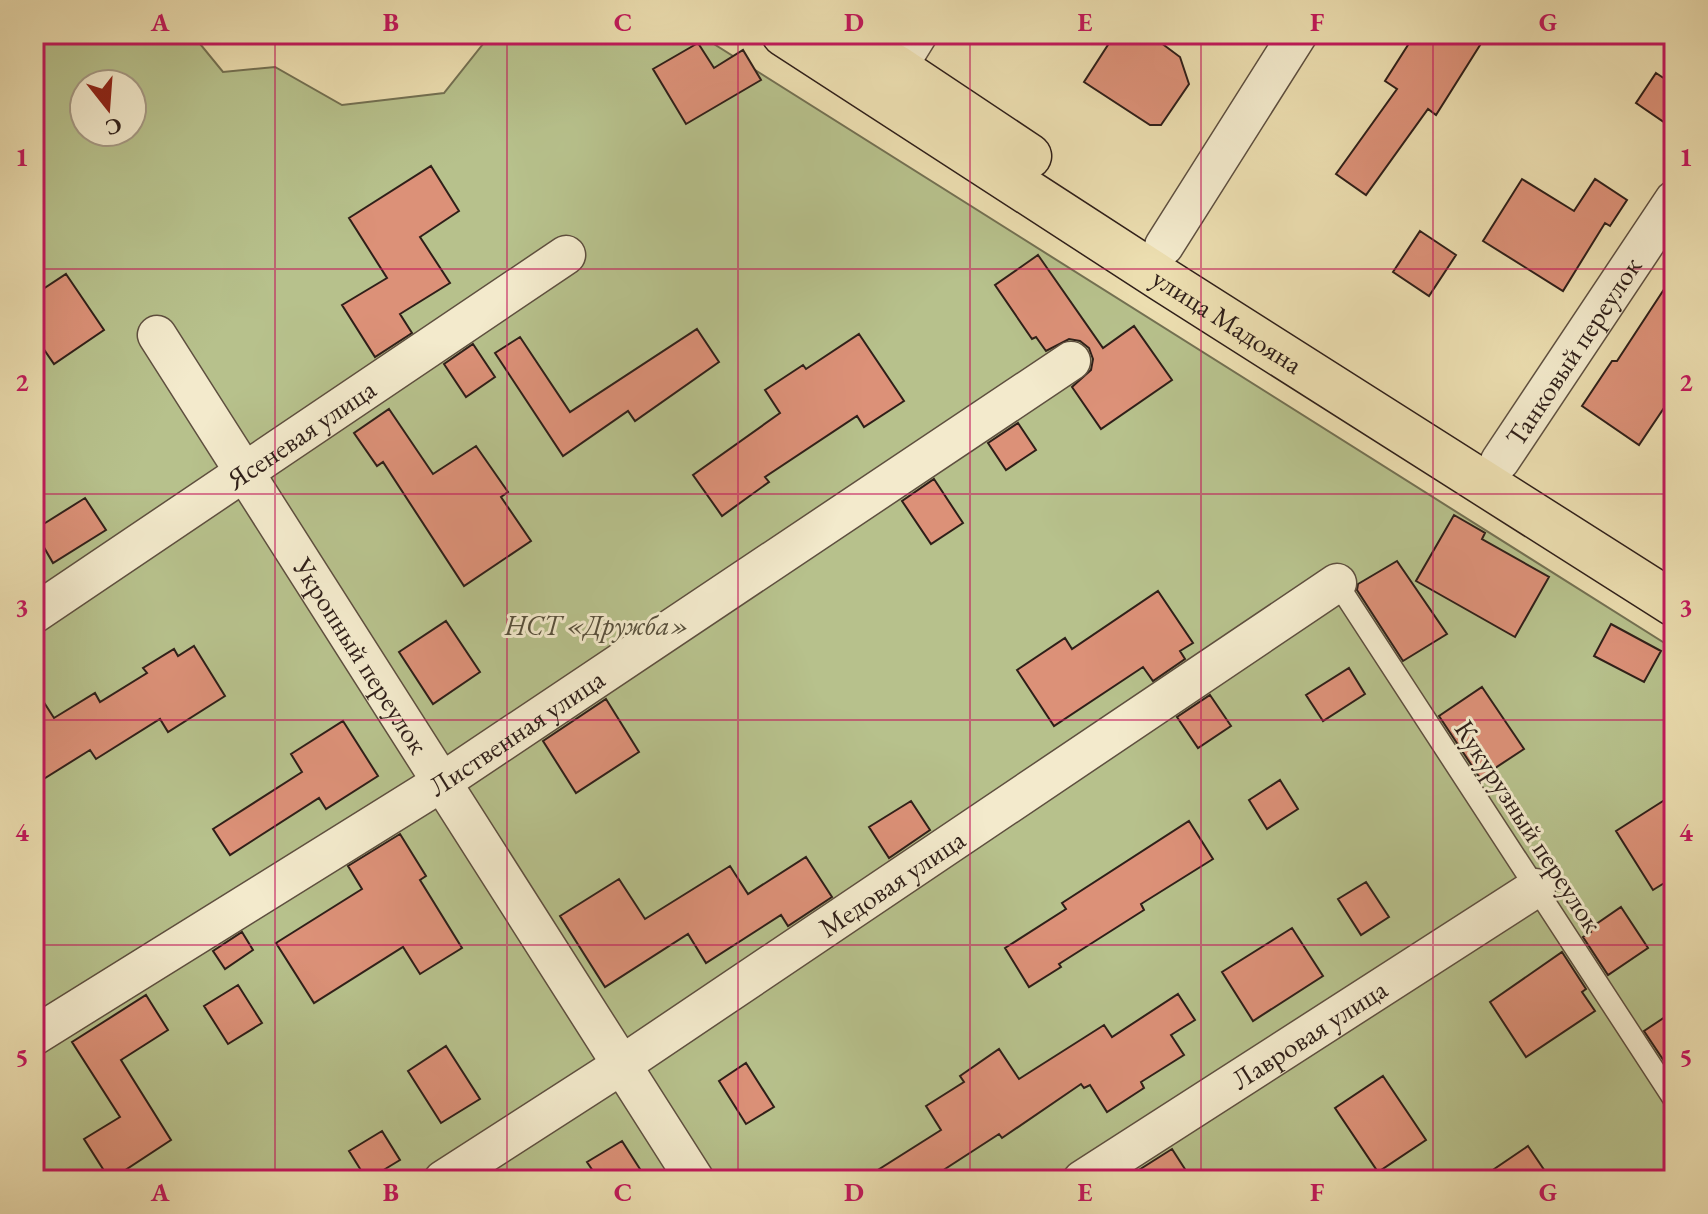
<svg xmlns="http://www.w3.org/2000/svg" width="1708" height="1214" font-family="'EB Garamond',serif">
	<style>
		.green { fill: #b7c18c; stroke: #737052; stroke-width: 2; fill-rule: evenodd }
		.building { fill: #dc9178; stroke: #2f1f19; stroke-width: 2 }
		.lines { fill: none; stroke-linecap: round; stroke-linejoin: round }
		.lane-casing { stroke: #5e4f3f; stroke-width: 23 }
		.street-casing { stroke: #5e4f3f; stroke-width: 41 }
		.primary-casing { stroke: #2f1f19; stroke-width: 47 }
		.lane { stroke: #f3eacc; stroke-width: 20 }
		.street { stroke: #f3eacc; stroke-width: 38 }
		.primary { stroke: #ecdeb0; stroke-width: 44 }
		.grid { fill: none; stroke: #c2185b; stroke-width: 2; stroke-opacity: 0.55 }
		.labels { text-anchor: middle; stroke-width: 6; stroke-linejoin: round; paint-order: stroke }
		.street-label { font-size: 28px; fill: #2f1f19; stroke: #f3eacc }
		.park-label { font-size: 28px; font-style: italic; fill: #58503c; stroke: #f3eacc }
		.neatline { fill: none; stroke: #c2185b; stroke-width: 3 }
		.grid-label { font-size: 26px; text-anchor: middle; font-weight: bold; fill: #c2185b }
	</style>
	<rect width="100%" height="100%" fill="#ecdeb0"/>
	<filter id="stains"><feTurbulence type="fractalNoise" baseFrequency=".0025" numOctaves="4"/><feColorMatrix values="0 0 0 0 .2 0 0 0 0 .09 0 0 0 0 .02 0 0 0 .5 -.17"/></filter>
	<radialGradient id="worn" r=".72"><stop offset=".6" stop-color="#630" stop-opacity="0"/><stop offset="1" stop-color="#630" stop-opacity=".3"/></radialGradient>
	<path class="green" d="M34,34H192L223,72L275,67L342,105L444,93L491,34H698L1674,649V1180H34ZM84,84H132V132H84Z"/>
	<path class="building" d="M1115,34H1149L1180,57L1189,84L1161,125H1150L1084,82Z
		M1415,34H1487L1436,115L1428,109L1366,195L1336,174L1397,89L1385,81Z
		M698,43L714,68L743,50L761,80L686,124L653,69Z
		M1656,73L1674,85V129L1636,103Z
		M431,166L459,211L420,237L450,283L400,314L412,333L375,357L342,305L387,278L349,218Z
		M1522,179L1574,211L1595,179L1627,200L1610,226L1605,223L1563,291L1483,241Z
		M1420,231L1456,255L1429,296L1393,272Z
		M1038,255L1103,348L1134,326L1172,380L1101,429L1072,387L1091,370L1093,359L1089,348L1080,341L1069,339L1046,351L1036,337L1032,339L995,285Z
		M66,274L104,330L54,364L34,335V295Z
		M1674,274V393L1639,445L1582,406L1612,361H1617Z
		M697,329L719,362L635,421L628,411L563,456L495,353L520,337L570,412Z
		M859,334L904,401L864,427L857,416L765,477L769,482L722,516L693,475L780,413L765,390L803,365L806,369Z
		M473,344L495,377L466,397L444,364Z
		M389,409L433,474L476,446L508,492L501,497L531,541L464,586L383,462L377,466L354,433Z
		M1018,423L1036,450L1006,470L988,443Z
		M934,479L963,523L931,544L902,501Z
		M85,498L106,530L53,563L34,530Z
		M1454,515L1485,533L1482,539L1549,577L1515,637L1416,581Z
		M1397,561L1447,634L1403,661L1357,590L1358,584Z
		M1158,591L1193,643L1180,651L1185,659L1153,681L1143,667L1054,726L1017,670L1065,638L1072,649Z
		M446,621L480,672L433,704L399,652Z
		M1611,624L1661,651L1644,682L1594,656Z
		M194,646L225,696L168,732L160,719L96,759L90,750L34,785V687L54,718L95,693L100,702L147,673L143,668L174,649L178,656Z
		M1349,668L1365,694L1323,721L1306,695Z
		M1482,687L1524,749L1480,778L1439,716Z
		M1210,695L1231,726L1198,748L1177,717Z
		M606,699L639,752L576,793L543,741Z
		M343,721L378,776L326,809L319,798L230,855L213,829L302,772L291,754Z
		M1280,780L1298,809L1267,829L1249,800Z
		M1674,794V877L1653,890L1616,831Z
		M911,801L930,830L889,858L869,827Z
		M1189,821L1213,859L1141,904L1144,910L1059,964L1061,967L1029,987L1005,948L1066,909L1062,903Z
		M400,834L426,876L420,880L462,948L420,974L403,947L314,1003L276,943L362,889L348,866Z
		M806,857L832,897L788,926L781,915L706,963L688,934L605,987L560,916L619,879L645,919L730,866L748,894Z
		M1366,882L1389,917L1361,935L1338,899Z
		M1621,907L1648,948L1608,975L1583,937L1591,932L1589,929Z
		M1292,928L1323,976L1253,1021L1222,972Z
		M242,932L253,950L225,969L213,951Z
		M1562,952L1586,989L1582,992L1595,1011L1526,1057L1490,1002Z
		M238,985L262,1023L228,1044L204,1006Z
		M1178,994L1195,1020L1171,1035L1184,1055L1141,1082L1144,1088L1107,1112L1090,1085L1084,1088L1081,1084L1002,1138L999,1134L928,1180H862L941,1130L926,1106L964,1082L960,1076L999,1049L1019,1079L1104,1025L1112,1037Z
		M146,995L168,1030L121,1060L171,1140L110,1180L84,1139L120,1117L72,1042Z
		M1674,1011V1076L1644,1031Z
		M446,1046L480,1099L441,1123L408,1071Z
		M746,1063L774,1107L746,1124L719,1081Z
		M1383,1076L1426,1140L1378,1172L1335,1108Z
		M382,1131L400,1160L367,1180L349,1151Z
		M622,1141L647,1180H599L587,1162Z
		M1528,1146L1551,1180H1478Z
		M1172,1149L1192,1180H1123Z"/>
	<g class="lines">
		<g class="lane-casing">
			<path id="lane" d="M1337,583L1674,1100"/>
		</g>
		<g class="street-casing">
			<g id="street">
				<path d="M897,68L918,34"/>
				<path d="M1164,246L1298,34"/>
				<path id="s1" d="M157,335L695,1180"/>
				<path id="s2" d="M1500,461L1674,200"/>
				<path id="s3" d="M34,614L566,255"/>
				<path id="s4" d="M34,1036L442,782L1071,361"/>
				<path id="s5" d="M443,1180L620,1066L1337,583"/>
				<path id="s6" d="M1082,1180L1536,888"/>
			</g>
		</g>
		<g class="primary-casing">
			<g id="primary">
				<path id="s7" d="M784,34L1162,279L1674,604"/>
				<path d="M839,34L897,68L1029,156"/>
			</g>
		</g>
		<use href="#lane" class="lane"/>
		<use href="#street" class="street"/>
		<use href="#primary" class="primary"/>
	</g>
	<path class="grid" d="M275,34V1180M507,34V1180M738,34V1180M970,34V1180M1201,34V1180M1433,34V1180M34,269H1674M34,494H1674M34,720H1674M34,945H1674"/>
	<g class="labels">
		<g class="street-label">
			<text dy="10" stroke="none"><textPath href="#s7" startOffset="528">улица Мадояна</textPath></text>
			<text dy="10" stroke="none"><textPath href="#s2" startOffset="132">Танковый переулок</textPath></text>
			<text dy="10" stroke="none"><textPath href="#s3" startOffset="322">Ясеневая улица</textPath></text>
			<text dy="10" stroke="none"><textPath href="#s1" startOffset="380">Укропный переулок</textPath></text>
			<text dy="10" stroke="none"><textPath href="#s4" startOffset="570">Лиственная улица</textPath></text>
			<text transform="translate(1529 826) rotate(57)" y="10">Кукурузный переулок</text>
			<text dy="10" stroke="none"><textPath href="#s5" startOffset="538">Медовая улица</textPath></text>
			<text dy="10" stroke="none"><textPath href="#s6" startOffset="270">Лавровая улица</textPath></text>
		</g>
		<g class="park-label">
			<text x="597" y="635">НСТ «Дружба»</text>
		</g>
	</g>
	<rect width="1708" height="1214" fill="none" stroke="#ecdeb0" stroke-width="88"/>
	<g transform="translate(108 108) rotate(163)"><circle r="38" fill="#f3eacc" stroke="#a59984" stroke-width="2"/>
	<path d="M0-6L14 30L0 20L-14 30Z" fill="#8f2418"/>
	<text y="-12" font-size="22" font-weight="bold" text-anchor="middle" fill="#2f1f19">С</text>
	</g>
	<rect x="44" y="44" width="1620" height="1126" class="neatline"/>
	<g class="grid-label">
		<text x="160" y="31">A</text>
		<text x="391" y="31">B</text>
		<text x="623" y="31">C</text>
		<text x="854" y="31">D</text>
		<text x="1085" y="31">E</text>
		<text x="1317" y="31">F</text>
		<text x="1548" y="31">G</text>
		<text x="22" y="166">1</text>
		<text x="1686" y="166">1</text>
		<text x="22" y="391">2</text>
		<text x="1686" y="391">2</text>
		<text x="22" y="616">3</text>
		<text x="1686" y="616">3</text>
		<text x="22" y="841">4</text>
		<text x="1686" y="841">4</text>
		<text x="22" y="1066">5</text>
		<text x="1686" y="1066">5</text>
		<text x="160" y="1201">A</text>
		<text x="391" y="1201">B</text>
		<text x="623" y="1201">C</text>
		<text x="854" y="1201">D</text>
		<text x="1085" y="1201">E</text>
		<text x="1317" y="1201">F</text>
		<text x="1548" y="1201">G</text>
	</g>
	<rect width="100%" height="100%" filter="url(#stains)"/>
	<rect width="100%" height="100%" fill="url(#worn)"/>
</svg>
